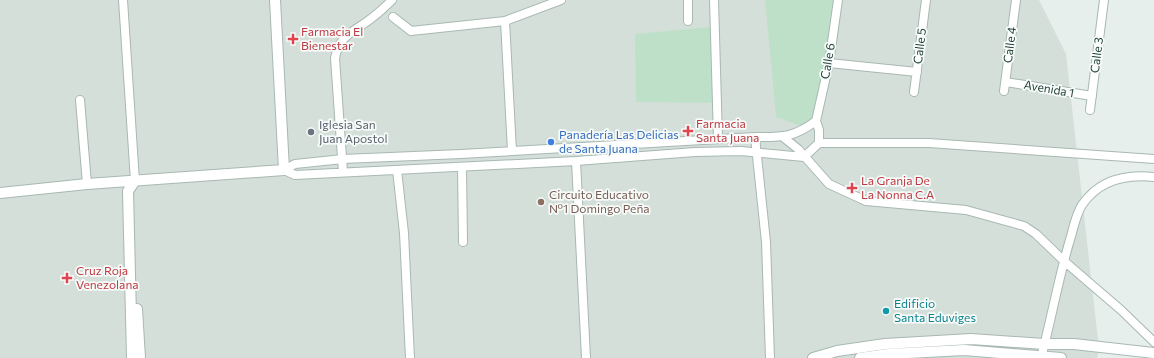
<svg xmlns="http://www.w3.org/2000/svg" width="1154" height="358" font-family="Commissioner,sans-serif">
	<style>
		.built { fill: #d4dfda }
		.green { fill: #bfe0c8 }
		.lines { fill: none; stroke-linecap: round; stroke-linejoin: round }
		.minor-casing { stroke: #a8b8b2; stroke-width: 10 }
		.tertiary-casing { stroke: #a8b8b2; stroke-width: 12 }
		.minor { stroke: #fff; stroke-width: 8 }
		.tertiary { stroke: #fff; stroke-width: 10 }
		.health-dot { fill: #e0444e; stroke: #f7fbf9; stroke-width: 1.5 }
		.worship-dot { fill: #6b7280; stroke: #f7fbf9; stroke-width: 1.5 }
		.shop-dot { fill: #3f7fe0; stroke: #f7fbf9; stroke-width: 1.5 }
		.education-dot { fill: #8d6e63; stroke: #f7fbf9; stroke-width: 1.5 }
		.culture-dot { fill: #0f9aa8; stroke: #f7fbf9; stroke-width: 1.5 }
		.labels { text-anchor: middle; stroke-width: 3.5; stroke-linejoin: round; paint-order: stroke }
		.health-label { font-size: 12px; fill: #be3a42; stroke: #f7fbf9; text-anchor: start }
		.street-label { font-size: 12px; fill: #24423a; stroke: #f7fbf9 }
		.worship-label { font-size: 12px; fill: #5b616d; stroke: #f7fbf9; text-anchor: start }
		.shop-label { font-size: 12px; fill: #366cbe; stroke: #f7fbf9; text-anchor: start }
		.education-label { font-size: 12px; fill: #785e54; stroke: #f7fbf9; text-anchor: start }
		.culture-label { font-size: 12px; fill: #0d838f; stroke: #f7fbf9; text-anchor: start }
	</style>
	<rect width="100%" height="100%" fill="#e6efeb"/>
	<path class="built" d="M0,0H1039L1066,54L1099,349L1097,358H0Z"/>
	<path class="green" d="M765,0H839L832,58L812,130L776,117Z
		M711,27L714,103L636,102L635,34Z"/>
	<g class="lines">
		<g class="minor-casing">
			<path id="minor" d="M123,0L135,181
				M714,0L718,139
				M393,17L411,31L505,21L561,0
				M505,21L512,151
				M688,21V0
				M829,63L917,72
				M1006,82L1092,96
				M1004,91L1016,0
				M914,92L926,0
				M80,100L87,184
				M1090,110L1104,0
				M816,121L829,63L838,0
				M755,137L766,242L770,358
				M783,137L798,149L829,184L866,201L966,210L1024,226L1036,234L1064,261L1121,310L1154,342
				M819,143H929L1154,159
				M576,161L586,358
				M462,167L463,242
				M284,170L295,175L576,161L695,152L741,151L804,157L819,143V130L816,121
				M284,170L295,164L343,159L461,154L755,137C782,137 793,138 816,121
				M397,170L404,233L410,358
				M343,172L335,58C340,33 355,32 373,17C380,12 386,6 392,0
				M1041,358C1051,320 1058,281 1069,243C1073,231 1075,216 1082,205C1099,180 1126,174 1154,177"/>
		</g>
		<g class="tertiary-casing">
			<path id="tertiary" d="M0,193L87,184L284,170L275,0
				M137,309L140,358
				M132,358L128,191L135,181
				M813,358L837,351L885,344L971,339L1044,344H1074L1154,353
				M860,358L889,354L964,350L1061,358"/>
		</g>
		<use href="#minor" class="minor"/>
		<use href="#tertiary" class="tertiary"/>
	</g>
	<g class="health-dot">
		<path d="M291 33h4v4h4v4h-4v4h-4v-4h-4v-4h4z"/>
		<path d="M686 125h4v4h4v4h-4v4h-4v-4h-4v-4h4z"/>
		<path d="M850 182h4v4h4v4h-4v4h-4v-4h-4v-4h4z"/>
		<path d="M65 272h4v4h4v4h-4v4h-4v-4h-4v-4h4z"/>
	</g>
	<circle class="worship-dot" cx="311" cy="132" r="4"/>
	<circle class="shop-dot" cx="551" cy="142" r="4"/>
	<circle class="education-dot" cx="541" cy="202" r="4"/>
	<circle class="culture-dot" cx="886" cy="311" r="4"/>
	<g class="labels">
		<g class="health-label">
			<text x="301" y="36">Farmacia El<tspan x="301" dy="14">Bienestar</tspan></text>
			<text x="696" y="128">Farmacia<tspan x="696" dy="14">Santa Juana</tspan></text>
			<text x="861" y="185">La Granja De<tspan x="861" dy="14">La Nonna C.A</tspan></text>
			<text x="76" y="275">Cruz Roja<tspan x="76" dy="14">Venezolana</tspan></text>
		</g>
		<g class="street-label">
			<text transform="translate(1010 45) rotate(-83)" y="4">Calle 4</text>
			<text transform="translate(920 46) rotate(-83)" y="4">Calle 5</text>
			<text transform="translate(1097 55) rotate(-83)" y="4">Calle 3</text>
			<text transform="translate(828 61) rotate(-80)" y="4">Calle 6</text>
			<text transform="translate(1049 89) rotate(10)" y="4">Avenida 1</text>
		</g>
		<g class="worship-label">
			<text x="319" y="129">Iglesia San<tspan x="319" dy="14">Juan Apostol</tspan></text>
		</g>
		<g class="shop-label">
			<text x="559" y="139">Panadería Las Delicias<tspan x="559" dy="14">de Santa Juana</tspan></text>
		</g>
		<g class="education-label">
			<text x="549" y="199">Circuito Educativo<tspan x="549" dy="14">Nº1 Domingo Peña</tspan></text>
		</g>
		<g class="culture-label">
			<text x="894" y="308">Edificio<tspan x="894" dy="14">Santa Eduviges</tspan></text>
		</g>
	</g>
</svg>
